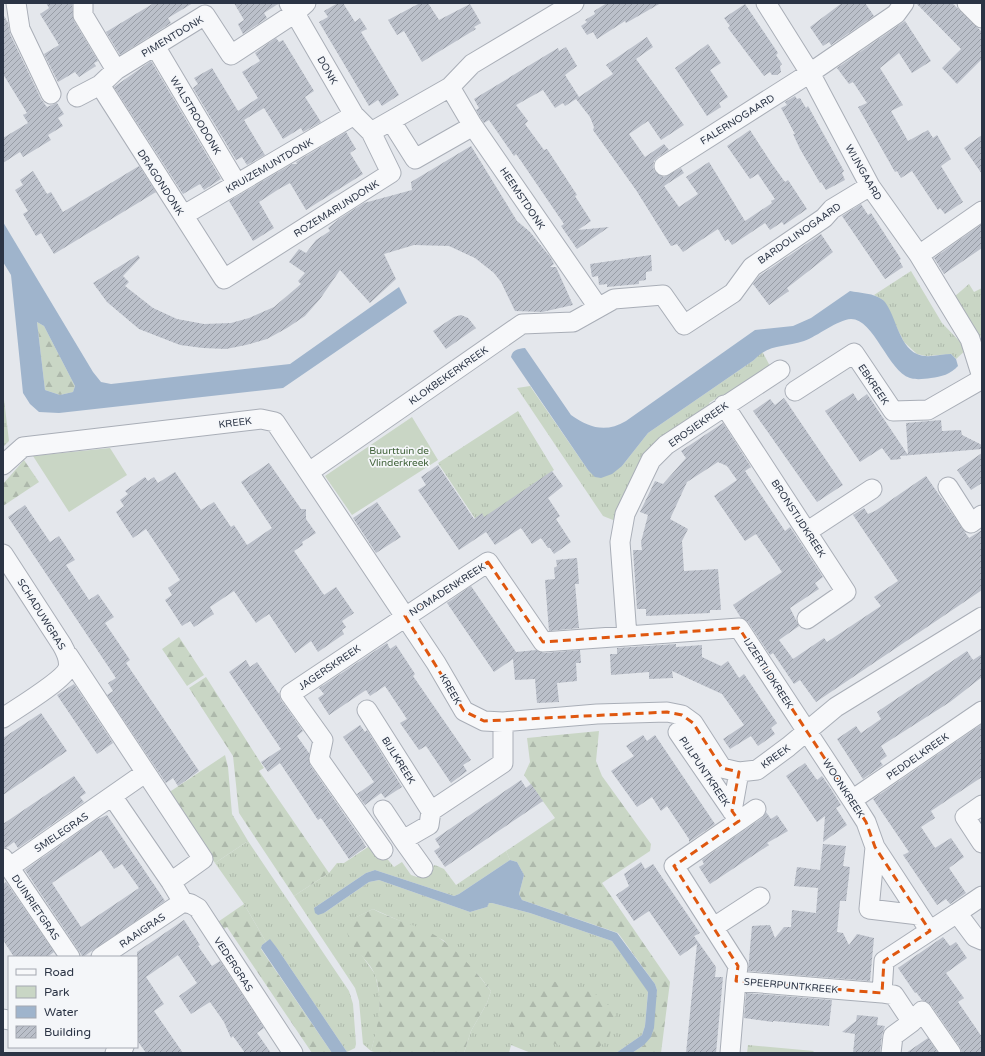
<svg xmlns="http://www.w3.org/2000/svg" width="985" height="1056" font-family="'Varela Round',sans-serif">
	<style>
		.grass { fill: url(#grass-tufts) }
		.forest { fill: url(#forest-firs) }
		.green { fill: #c9d6c5 }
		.water { fill: #9fb4cc; fill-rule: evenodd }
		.building { fill: url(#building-hatch); fill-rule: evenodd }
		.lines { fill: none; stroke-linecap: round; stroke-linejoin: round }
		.minor-casing { stroke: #a9aeb7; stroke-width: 21 }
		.minor { stroke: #f7f8fa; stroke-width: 19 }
		.marked { fill: none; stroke: #df570f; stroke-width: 3; stroke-dasharray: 8 5; stroke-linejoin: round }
		.labels { text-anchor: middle; stroke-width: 3.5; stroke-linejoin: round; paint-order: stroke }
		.street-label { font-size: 10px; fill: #2b3445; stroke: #f4f6f9 }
		.park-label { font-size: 10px; fill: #3f6138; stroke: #f4f6f9 }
	</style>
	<defs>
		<pattern id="grass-tufts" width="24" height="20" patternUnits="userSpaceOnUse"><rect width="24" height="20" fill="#c9d6c5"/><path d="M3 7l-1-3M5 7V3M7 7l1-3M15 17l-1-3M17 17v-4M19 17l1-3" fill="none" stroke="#adb8ab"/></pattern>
		<pattern id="forest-firs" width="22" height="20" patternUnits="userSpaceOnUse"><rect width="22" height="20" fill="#c9d6c5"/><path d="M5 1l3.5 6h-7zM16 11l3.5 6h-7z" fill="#adb8ab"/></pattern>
		<pattern id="building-hatch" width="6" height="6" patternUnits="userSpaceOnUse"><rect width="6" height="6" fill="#bbc0ca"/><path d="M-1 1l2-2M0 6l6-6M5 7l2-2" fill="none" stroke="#989da6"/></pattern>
	</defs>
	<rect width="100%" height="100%" fill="#e4e7ec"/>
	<path class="grass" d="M911,271L942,323L967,349L956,359L951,354L926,356L917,354L904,342L883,300L874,295Z
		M969,284L974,292L982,288V335L980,337L954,297Z
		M762,351L770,366L720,401L717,398L709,403L711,407L661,440L618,522L603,516L517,388L530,386L588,470L622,466L648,433L754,360Z
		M3,391L9,441L3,447Z
		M518,411L554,470L478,523L438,463Z
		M248,841L349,991L353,1004L356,1044L355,1048L347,1052L277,948L270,940L266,942L244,904L215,863Z
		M374,843L394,867L402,862L411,875L417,877L435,865L444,869L456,885L506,851L510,860L459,894L454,896L375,870L366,873L314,908L324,913L369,882L379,880L470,912L487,907L489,903H492L530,913L612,941L648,991L645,1026L642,1035L616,1053H531L511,1045L509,1053H464L471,1031L487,1003L491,991L481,978L443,940L373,909L351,920L350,939L375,974L380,997L379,1022L371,1051L363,1044L359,1001L355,988L294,896L329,873L337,863H344Z
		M748,1045L814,1051L812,1053H747Z"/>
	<path class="forest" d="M37,322L44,326L75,386L73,392L60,395L45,390Z
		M24,460L39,482L3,506V484Z
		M179,637L204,675L187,686L162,649Z
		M206,677L264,768L259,771L329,873L294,896L239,813L233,756L189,688Z
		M599,731L596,761L602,776L651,844L650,851L602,883L670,982L661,1053H632L644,1045L657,990L655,984L618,933L522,900L519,894L524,875L517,862L510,860L506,851L555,818L524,775L530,762L527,738Z
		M225,755L228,767L232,814L248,841L215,863L168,793Z
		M244,904L266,942L262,945L261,949L332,1053H312L227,927L217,934L212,926Z
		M373,909C390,918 408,923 425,930C451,942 473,968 491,991L487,1003L471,1031L464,1053H377L371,1051C378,1025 384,1001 375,975C370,960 349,948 347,931C347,928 349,923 350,920Z
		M542,978L594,993L616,1012L609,1038L596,1050L582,1052L508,1030L520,1004Z"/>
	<path class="green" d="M412,417L438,460L352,515L325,476Z
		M110,448L127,475L69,512L33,456Z"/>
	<path class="water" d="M3,222L93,372L101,382L111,384L290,364L399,287L407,303L283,388L59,413L39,412L30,404L23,393L11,275L3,262ZM37,322L44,326L75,386L73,392L60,395L45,390Z
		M850,291C860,293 874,293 883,300C895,311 898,346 917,354C927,359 941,354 951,354L956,359L958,366C951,374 941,377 931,378C924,379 916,380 910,378C888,371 874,319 851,319C837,320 818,336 804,341C784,348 770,343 754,360L648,433L622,466L612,474L601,478L595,477L588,470L511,357C513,349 518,349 525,348L571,415C589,428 606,433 626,421L755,330L793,326L811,318Z
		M510,860L517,862L524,875L519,894L522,900L617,933L655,984L657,990L654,1028L651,1037L644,1045L632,1053H616L642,1035L645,1026L648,992L612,941L530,913L492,903H489L487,907L470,912L379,880L369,882L324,913L318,915L315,913L314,908L366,873L375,870L454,896L459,894Z
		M270,939L277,948L347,1052L332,1053L261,948L262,945Z"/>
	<path class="building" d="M46,3H72L74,21L98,61L94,63L96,66L79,77L75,72L58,82L44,54L59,45L40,14L49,8Z
		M154,3H193L168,18L171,23L120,55L106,32Z
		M234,3H278V4L264,13L267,18L243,34L238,24L244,20Z
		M338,3H343L355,22L360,18L367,29L361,32L399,95L382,106L378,100L369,106L319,22L328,17L324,11Z
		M420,3H428L439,20L470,4L481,23L474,27L476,29L422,62L404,31L397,35L388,20Z
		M607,3H661L626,23L625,21L597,39L593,32L587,35L581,26L587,22L585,20L595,14L594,11Z
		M842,3H865L874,16L831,45L829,42L823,46L810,27Z
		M916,3H952L982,32V59L957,84L942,68L961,49Z
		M745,4L778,53L776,55L782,64L780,66L781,72L777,75H772L770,72L764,76L728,28L730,26L724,18Z
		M3,14L8,23L10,34L41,99L47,107L57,103L64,114L58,118L63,126L48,135L51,140L23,157L20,152L3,163V138L28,123L23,115L27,113L3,74Z
		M905,21L931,61L912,73L899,53L880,68L903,105L891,111L908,141L928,130L933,138L937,135L951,159L941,166L963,202L945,214L940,208L938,210L912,171L901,178L897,171L895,172L858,107L867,103L853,82L849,84L837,68Z
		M647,37L653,47L636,59L684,125L661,140L648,121L629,134L645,157L664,144L669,150L658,157L654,161L653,167L655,172L664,177L681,168L684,173L664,186L679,207L698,194L686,177L709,162L745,221L772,203L771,201L775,199L758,174L750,179L727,146L750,130L772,164L785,182L788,180L807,209L784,225L782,222L770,230L765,223L732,245L728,239L725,241L718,229L683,252L677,244L671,246L636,190L593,130L594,127L590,117L576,99L565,106L563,103L555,108L543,90L516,105L528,121L525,124L544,150L547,149L577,195L575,196L591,221L578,230L609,227L577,249L561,226L564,224L521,161L516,154L514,156L489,120L484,123L482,120L476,110L479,108L474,99L558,48L559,51L566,47L577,66L565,75L579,97L613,74L606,65Z
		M276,38L279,42L283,40L314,91L305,97L321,122L303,132L301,128L283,139L264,108L244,120L265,155L247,165L242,157L236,160L193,88L198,84L194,78L212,68L238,111L258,98L242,72L260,61L255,53Z
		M708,44L721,63L710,70L728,97L719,103L721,107L707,116L675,68Z
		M151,61L221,179L204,190L200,184L183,194L114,87Z
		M795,96L797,99L800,98L806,108L808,106L844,171L842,173L845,180L826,190L821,182L820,183L800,149L793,134H795L781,108L787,105L785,102Z
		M346,132L356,149L350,153L363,174L306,210L290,183L279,189L259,202L274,228L253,241L229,201L292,164H297L296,162Z
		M982,135V174L964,148Z
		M471,146L517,221L530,232L551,258L554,264L550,267H556L573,305L542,312L515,311L501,282L494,273L475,258L449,246L414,245L384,254L396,279L370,303L340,270L320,299L305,316L287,328L267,339L246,345L226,349L203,348L180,345L139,329L107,302L93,283L138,255L140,258L123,276L129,282L125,286L153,308L177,319L204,324L231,323L249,318L274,307L301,284L298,281L305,273L289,262L299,249L306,253L316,240L330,231L328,228L339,219L364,203L412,190L411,182Z
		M139,166L156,192L54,254L41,233L36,236L23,214L28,211L15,190L23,185L20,180L33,171L47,194L51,192L63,212Z
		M861,204L868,215L871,213L901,259L899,260L903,267L885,279L842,216Z
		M982,224V248L944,274L934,258Z
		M821,234L833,252L787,288L789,291L769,305L753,284L759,276Z
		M651,255L652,271L646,272V280L639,281V284L607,287V284L599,285L598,276L592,277L590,264Z
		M461,315L468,318L476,328L446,349L433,331L454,317Z
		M853,393L858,401L867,394L908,455L906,423L941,420L942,431L961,430L962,435L982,445V449L900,456L901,459L891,460L882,448L860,462L825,411Z
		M784,398L843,485L817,502L753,411L770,399L775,405Z
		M723,423L751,467L745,471L785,531L790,527L823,577L815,583L819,589L790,608L799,626L779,640L793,659L824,638L827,642L881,606L874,597L898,581L853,515L864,508L868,514L875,511L926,476L969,538L982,530V590L816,702L800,680L794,684L773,653L770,655L748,622L741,618L733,605L782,572L756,534L745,541L714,496L737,480L727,466L718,462L687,482L670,519L688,529L682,541L684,571L718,569L721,610H710V613L646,616V609H637L633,550H642L641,542L648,515L640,512L655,481L663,484L686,458L681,451Z
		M982,453V483L971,490L957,470Z
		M269,463L301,509H306V519L316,533L302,542L303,545L294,551L324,595L336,587L354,613L342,621L346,627L342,630L344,634L318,652L311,641L295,653L269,614L256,623L234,591L210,607L214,614L194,627L190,621L182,626L165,600L172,595L168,588L180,580L146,529L133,538L116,512L124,506L120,500L128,494L125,491L145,477L148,481L154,477L158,483L175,472L201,510L214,502L231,527L234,525L247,545L272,528L241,482Z
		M438,465L474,519L482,513L484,517L552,471L563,486L548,498L560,516L556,519L571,542L554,554L550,548H548L541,538L532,544L521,528L495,545L486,532L459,550L418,490L426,485L421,477Z
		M377,502L401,537L376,553L353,518Z
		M25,505L50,542L59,536L75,560L66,565L89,600L98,594L114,617L105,623L130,660L126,663L199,771L178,786L173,778L166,783L107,695L113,691L108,683L116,678L8,517Z
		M577,558L579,584H575L579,628L549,631L545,580L555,579L554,568L557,566L556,560Z
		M471,586L516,652L536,650L544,653L580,650L581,663H576L577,681L557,683L559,702L537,703L535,679L515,680L513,659L494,672L447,603Z
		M387,643L390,649L396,645L415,674L413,676L471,760L463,765L467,771L451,783L426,746L419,750L400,723L407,719L385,686L370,696L366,690L329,715L318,698L324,694L319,688Z
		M676,644V647L702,645V657L721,666L728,661L739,678L744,674L777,723L771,728L775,734L758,746L751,736L730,749L723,739L744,725L722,694L672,671L673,678L649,679V672L611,675L610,654H617V648Z
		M967,651L973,660L982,654V677L950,702L881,746L887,756L880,761L883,765L863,779L837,739L856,726L861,733L881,719L877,712Z
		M246,660L250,667L257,662L279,694L281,700L303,731L297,736L309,753L310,765L362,840L366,847L349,859L321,818L318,820L280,763L268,772L261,762L281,749L229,672Z
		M74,684L113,743L97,754L57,695Z
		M41,713L67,751L3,795V738Z
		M982,724V777L931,811L935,818L921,827L935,848L951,838L964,857L949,868L966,893L950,904L946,899L937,905L903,855L909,852L873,799Z
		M360,725L365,732L367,730L402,787L385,798L381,793L365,805L357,794L374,782L343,737Z
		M643,735L647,741L655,735L715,824L689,842V839L667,806L661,811L652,797L637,807L611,771L634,756L626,746Z
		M805,763L817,780L822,776L831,789L841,805L836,808L847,825L823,842L825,816L817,822L786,776Z
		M74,776L86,793L80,797L84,802L18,848L14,842L6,848L3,847V824Z
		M521,780L526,788L531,784L543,801L445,867L434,851L440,847L435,839Z
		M766,812L771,819L777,815L788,831L767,843L769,845L710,884L699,867L704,864L702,860L762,818Z
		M107,815L165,901L83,957L25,870L96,820ZM101,850L114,869L122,864L139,888L81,927L52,883Z
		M823,844L846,846L843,866L850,867L846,901H840L837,932L843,933L849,945L857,934L874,938L870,981L748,971L752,926L770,925L775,938L784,927H791L792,910L816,913L818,888L794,886L797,867L820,870Z
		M641,862L645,869L653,864L700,933L694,936L716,967L715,977H723L716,1053H686L697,944L680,956L649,911L634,921L616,895L629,886L624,874Z
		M6,882L54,952L47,957H14L3,940V885Z
		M184,920L200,945L198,946L212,966L220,961L264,1028L257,1033L271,1053H245L233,1036L231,1038L224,1022L210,1002L191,1014L179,996L197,983L178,955L146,977L164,1004L154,1011L183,1053H146L137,1040V952Z
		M943,937L950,946L956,942L967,958L946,973L964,998L958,1002L982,1037V1053H962L960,1047L931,1005L922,1000L916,992L915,993L898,968Z
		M746,993L832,1000L829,1026L773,1021V1022L744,1018Z
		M857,1015L878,1017L877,1025L885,1026L882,1035L880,1053H853L855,1034L842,1032L856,1021Z
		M928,1038L938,1053H906Z"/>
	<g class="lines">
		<g class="minor-casing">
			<path id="minor" d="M16,3L20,29L51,94
				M83,3V15L116,70
				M766,3L810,73L870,186L919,255L970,339L982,377
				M967,3L982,18
				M155,46L237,184
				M100,85L224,279L391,173L371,132L354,115L289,3
				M450,87L473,126L598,307
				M77,97L100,85L116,70L205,15L231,55L295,13L306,3
				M391,121L415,159L473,126
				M371,132L450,87L472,64L574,3
				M664,166L810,73L896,14L904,3
				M184,215L354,115
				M919,255L982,211
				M795,391L854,353L893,411L928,410L982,379
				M724,405L846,592L807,619
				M3,465L23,447L261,419L275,422L436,663L464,711L484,721L503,722L597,714L667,712L682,715L693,723L722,768L739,772L757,770L788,747L836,707L982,617
				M309,472L522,324L573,322L614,299L663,295L684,325L733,293L752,267L824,218L832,209L870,186
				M948,487L971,523L982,515
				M808,531L872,489
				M3,554L62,645C66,652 70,660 68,668C64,680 16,709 3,718
				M627,636L620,542L625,514L651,460L666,445L780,370
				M68,655L203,859L171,882
				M367,710L431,811
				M678,732L739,821L756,809
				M145,773L112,796L171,882L183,902L191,904L198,908L293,1053
				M852,800L982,711
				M982,805L965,817L982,843
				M383,810L403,840L429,825L431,811L503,763V722
				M732,811L739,772
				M739,821L674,866L738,966L736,981L882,993
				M403,840L423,868
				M875,847L869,909L919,915
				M383,850L319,759L323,740L290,694L488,562L543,642L739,628L852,800L866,822L875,847L930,931
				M3,858L70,957
				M10,867L112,796
				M957,913L982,896
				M714,927L760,897
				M101,957L183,902
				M3,1019L9,1020
				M912,1022L922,1011L951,1053
				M115,1053L124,1047
				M730,1053L736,981
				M891,1053L893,1036L912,1022L894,995L882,993L884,961L957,913L975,937L982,940"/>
		</g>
		<use href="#minor" class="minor"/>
	</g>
	<path class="marked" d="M488,562L543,642L739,628L852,800L866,822L875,847L930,931L884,961L882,993L736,981L738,966L674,866L739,821L732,811L739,772L722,768L693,723L682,715L667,712L484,721L464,711L405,616Z"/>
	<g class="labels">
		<g class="street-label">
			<text transform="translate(172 36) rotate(-31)" y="4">PIMENTDONK</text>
			<text transform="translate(328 70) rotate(60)" y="4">DONK</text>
			<text transform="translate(196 115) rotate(59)" y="4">WALSTROODONK</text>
			<text transform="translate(737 119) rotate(-32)" y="4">FALERNOGAARD</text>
			<text transform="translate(269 165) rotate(-30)" y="4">KRUIZEMUNTDONK</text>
			<text transform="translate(864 172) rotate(60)" y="4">WIJNGAARD</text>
			<text transform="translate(161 182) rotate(57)" y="4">DRAGONDONK</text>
			<text transform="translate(523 198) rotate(56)" y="4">HEEMSTDONK</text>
			<text transform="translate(336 208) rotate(-32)" y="4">ROZEMARIJNDONK</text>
			<text transform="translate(799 233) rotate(-35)" y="4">BARDOLINOGAARD</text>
			<text transform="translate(448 375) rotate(-35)" y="4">KLOKBEKERKREEK</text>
			<text transform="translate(874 384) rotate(56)" y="4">EBKREEK</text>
			<text transform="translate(235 422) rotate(-7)" y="4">KREEK</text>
			<text transform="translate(698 424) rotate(-35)" y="4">EROSIEKREEK</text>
			<text transform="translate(799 518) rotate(57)" y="4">BRONSTIJDKREEK</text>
			<text transform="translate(447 589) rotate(-33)" y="4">NOMADENKREEK</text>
			<text transform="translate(42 614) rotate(58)" y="4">SCHADUWGRAS</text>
			<text transform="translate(329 667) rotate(-34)" y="4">JAGERSKREEK</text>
			<text transform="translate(769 673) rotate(57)" y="4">IJZERTIJDKREEK</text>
			<text transform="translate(451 689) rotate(60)" y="4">KREEK</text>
			<text transform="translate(775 756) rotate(-36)" y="4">KREEK</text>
			<text transform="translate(917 756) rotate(-35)" y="4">PEDDELKREEK</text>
			<text transform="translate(399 760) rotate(58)" y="4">BIJLKREEK</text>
			<text transform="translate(705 771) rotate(56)" y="4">PIJLPUNTKREEK</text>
			<text transform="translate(844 788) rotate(57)" y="4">WOONKREEK</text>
			<text transform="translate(61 832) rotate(-34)" y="4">SMELEGRAS</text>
			<text transform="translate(36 907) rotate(56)" y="4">DUINRIETGRAS</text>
			<text transform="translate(142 930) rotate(-34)" y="4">RAAIGRAS</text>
			<text transform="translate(234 964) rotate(57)" y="4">VEDERGRAS</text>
			<text transform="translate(791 985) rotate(5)" y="4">SPEERPUNTKREEK</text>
		</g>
		<g class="park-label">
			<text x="399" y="454">Buurttuin de<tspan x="399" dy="12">Vlinderkreek</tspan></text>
		</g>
	</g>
	<rect width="985" height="1056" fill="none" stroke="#2b3445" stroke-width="8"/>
	<rect x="8" y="956" width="130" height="92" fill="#f4f6f9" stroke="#a4a8b1"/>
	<rect x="16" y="969" width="20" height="6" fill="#f7f8fa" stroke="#a4a8b1"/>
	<text x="44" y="976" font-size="12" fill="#2b3445">Road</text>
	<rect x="16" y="986" width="20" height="12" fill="#c9d6c5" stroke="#a4a8b1"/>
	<text x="44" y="996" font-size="12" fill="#2b3445">Park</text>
	<rect x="16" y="1006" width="20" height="12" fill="#9fb4cc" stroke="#a4a8b1"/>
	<text x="44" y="1016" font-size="12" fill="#2b3445">Water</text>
	<rect x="16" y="1026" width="20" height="12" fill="url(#building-hatch)" stroke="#a4a8b1"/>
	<text x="44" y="1036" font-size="12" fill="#2b3445">Building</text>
</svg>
